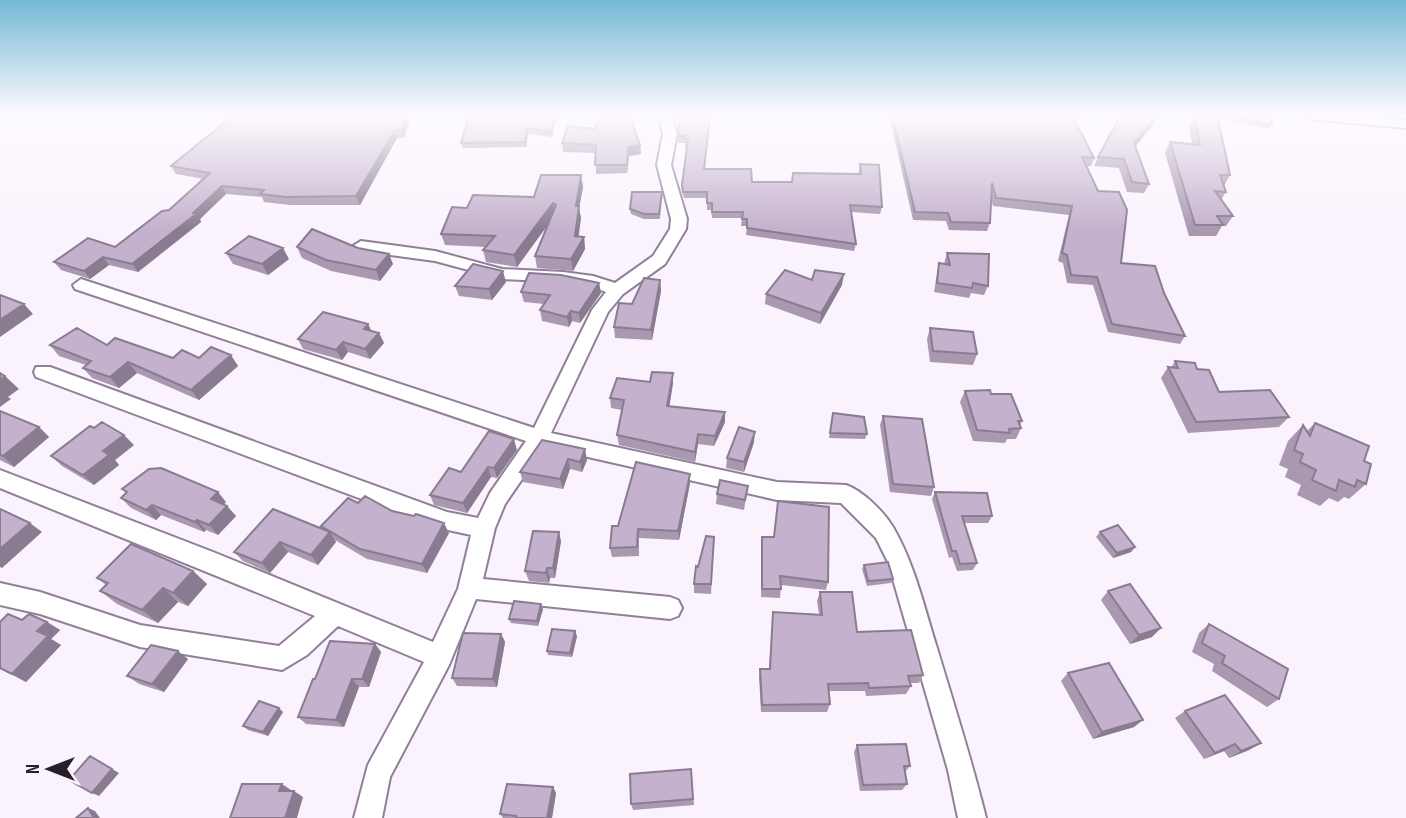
<svg xmlns="http://www.w3.org/2000/svg" width="1406" height="818" font-family="'Sofia Sans Condensed',sans-serif">
	<style>
		.lines { fill: none; stroke-linecap: round; stroke-linejoin: round }
		.minor-casing { stroke: #917f99; stroke-width: 4 }
		.minor { fill: #fff; fill-rule: evenodd }
		.wall { fill: #a998b0 }
		.shaded-wall { fill: #897c90 }
		.building { fill: #c4b1cd; stroke: #897c90; stroke-width: 2 }
	</style>
	<rect width="100%" height="100%" fill="#faf3fe"/>
	<g class="lines">
		<g class="minor-casing">
			<path id="minor" d="M658,115H671L677,134L671,165L687,219L686,229L665,264L623,294L608,312L551,433L777,482L846,485C863,491 884,512 893,527C915,565 924,607 937,648C954,705 972,761 986,818H958L948,770L888,562L876,538L841,503L777,500L544,447L505,504L495,528L483,579L670,597L678,600L682,608L678,616L670,619L476,599L449,665L390,777L382,818H354L368,765L424,662L338,626L307,655L282,670L140,647L40,614L0,605V583L40,592L140,625L279,646L315,616L0,488V470L213,552L433,642L458,589L471,535L439,528L36,377L34,372L36,367H50L447,512L478,518L490,493L526,441L75,289L73,285L81,279L87,281L534,428L592,310L606,292L590,286L563,282L502,279L435,261L361,251L353,246L361,241L435,251L502,269L563,272L593,276L615,283L653,256L670,229L671,219L657,165L663,134Z
				M1302,115H1355L1406,120V128L1308,119Z"/>
		</g>
		<use href="#minor" class="minor"/>
	</g>
	<path class="wall" d="M234,115L411,116L404,138H397L360,205H290L264,202L262,197L226,194L200,219L201,222L138,272L109,265L90,279L61,270L54,262L115,247L169,210L204,179L176,174L171,166Z
		M469,115H557L552,137L528,134L526,147L463,148L461,143Z
		M677,115H727L710,117L705,169L752,182H792L859,174L860,164L882,207L880,214L851,212L856,244L854,251L746,235L747,226H741L742,218H712L711,210H707V198H684L682,192V185L687,146H685V143H678L679,129Z
		M889,115H1072L1094,158L1091,166H1086L1121,263L1164,293L1185,336L1180,344L1108,332L1093,285L1067,283L1063,263L1058,261L1069,215L993,206L991,199L990,223L987,231L949,230L946,221L913,220Z
		M1220,115H1272V124L1269,129L1220,119Z
		M1194,116L1230,175L1224,186L1226,192L1221,200L1233,216L1226,226H1222L1216,236H1189L1165,153L1170,142L1192,144L1189,126Z
		M602,120L634,128L640,145L641,154L629,156L627,173L596,174V153L563,152L562,143L595,129Z
		M1152,126L1135,146L1149,184L1144,193L1127,192L1119,168L1094,166L1098,157Z
		M581,175L583,187L579,208L581,218L578,236L584,237L585,249L573,271L537,268L535,256L547,226L517,267L486,262L483,250L486,247L445,245L441,234L467,208L534,197Z
		M662,197L660,219H644L631,214L630,209Z
		M297,247L393,264L380,281L331,271L302,258Z
		M226,253L289,259L268,275L233,264Z
		M947,253L988,286L984,295L971,293L969,298L934,292L937,273L939,263L944,264Z
		M660,280L661,291L652,340L615,338L614,327L632,304Z
		M812,280L842,285L820,324L765,304L766,294Z
		M506,282L492,300L459,296L455,286Z
		M599,283L601,293L580,323L572,321L569,327L542,321L540,310L544,304L524,302L521,292Z
		M368,324L371,331L379,333L384,343L370,359L348,352L342,360L303,349L298,339Z
		M930,328L977,354L973,365L930,362L927,339Z
		M50,345H107L173,358H199L238,366L199,400L137,373L119,388L92,378L83,368L86,365L59,356Z
		M1175,361L1219,392L1289,417L1279,427L1188,433L1161,378L1168,367L1171,368Z
		M650,382L673,383L669,406L725,422L714,446L698,444L695,462L619,445L617,435L622,410L611,408L610,398Z
		M965,391L991,394L1022,421L1020,425L1021,428L1016,439H1007L1005,443L973,441L960,402Z
		M0,411L39,427L49,437L14,467L0,460Z
		M833,413L867,434L865,439L829,438Z
		M883,416L934,487L931,496L890,492L880,425Z
		M1315,423L1364,461L1366,484L1349,499L1344,497L1338,502L1329,498L1320,506L1297,495L1301,485L1285,477L1288,469L1279,465L1288,441L1303,425L1307,431Z
		M542,440L587,460L582,472L570,469L563,489L523,482L520,472Z
		M754,442L744,472L726,468L727,458Z
		M134,445L115,460L119,465L94,485L62,466L51,456Z
		M517,450L497,478L491,477L467,513L434,505L430,495L461,472Z
		M690,474V483L679,540L639,538V556L612,557L610,548L618,526Z
		M748,486L744,510L716,504L717,494Z
		M122,489L226,502L224,504L227,506L236,516L218,535L206,530L204,532L161,515L156,520L131,508L121,498L126,493Z
		M935,492L992,516L988,523H964L977,563L973,570L957,571L952,557L949,558L932,499Z
		M358,503L392,511L449,533L427,573L367,559L335,540L336,542L318,565L288,552L270,573L243,561L234,552L324,530L321,526Z
		M1100,532L1135,547L1131,552L1113,558L1096,537Z
		M714,537L711,594L694,593V584L698,567Z
		M762,537L828,582L826,590L781,585L780,598L761,597Z
		M561,541L555,578H550L549,583L529,581L525,571Z
		M864,565L893,579L891,583L867,586L862,569Z
		M193,571L207,584L188,606L178,602L158,623L117,604L100,591L106,585L97,578Z
		M1108,591L1152,637L1130,644L1101,600Z
		M820,592L857,632L923,675L919,683H910L911,686L906,694L866,696L865,691H829L830,704L827,712H761L759,677L760,669H769L773,612L819,614L817,601Z
		M543,609L538,626L511,623L509,619Z
		M22,620L47,622L60,630L51,639L61,645L26,682L0,669V622Z
		M1209,624L1279,699L1267,707L1212,671L1214,664L1192,652L1199,633Z
		M501,634L505,642L497,687L457,686L452,678Z
		M577,636L572,657L548,655L547,651Z
		M375,644L381,652L369,687H359L344,727L306,724L298,717L315,679Z
		M188,659L164,692L139,684L127,676Z
		M1068,673L1134,727L1093,739L1061,681Z
		M1185,711L1261,743L1249,750L1229,758L1224,751L1204,759L1175,718Z
		M283,712L268,736L248,730L243,726Z
		M857,745L910,766L905,772L907,784L902,790L860,791L854,752Z
		M691,769L694,805L633,810L631,804Z
		M553,787L556,793L552,818H503L500,814Z"/>
	<path class="shaded-wall" d="M406,115L411,116L404,138L401,130Z
		M555,115H557L552,137L551,132Z
		M1157,116L1152,126L1130,153L1134,143Z
		M527,128L528,134L526,147L525,142Z
		M395,130L397,138L360,205L356,196Z
		M640,145L641,154L629,156L627,173V165L628,147Z
		M581,175L583,187L579,208L581,218L577,248L575,236L576,206Z
		M222,186L226,194L200,219L201,222L138,272L132,264L193,213Z
		M553,203L555,215L517,267L514,255Z
		M584,237L585,249L573,271L571,259Z
		M283,248L289,259L268,275L262,264Z
		M389,254L393,264L380,281L376,270Z
		M103,257L109,265L90,279L84,271Z
		M503,271L506,282L492,300L489,289Z
		M844,274L842,285L820,324L821,313Z
		M660,280L661,291L652,340L651,330Z
		M599,283L601,293L580,323L579,313Z
		M24,304L33,314L0,337V320Z
		M571,311L572,321L569,327L567,317Z
		M368,324L373,334L364,329Z
		M379,333L384,343L370,359L365,349Z
		M343,342L348,352L342,360L336,350Z
		M231,355L238,366L199,400L191,390Z
		M128,362L137,373L119,388L110,377Z
		M673,373V383L668,416L667,406Z
		M5,376L19,389L8,397L11,399L0,407V380Z
		M725,412V422L714,446L715,436Z
		M39,427L49,437L14,467L3,456Z
		M755,432L754,442L744,472V462Z
		M698,434V444L695,462V452Z
		M124,435L134,445L115,460L119,465L94,485L83,475L103,451Z
		M514,439L517,450L497,478L494,468Z
		M585,449L587,460L582,472L580,462Z
		M568,459L570,469L563,489L560,479Z
		M488,467L491,477L467,513L463,503Z
		M690,474V483L679,540L678,531Z
		M218,492L226,502L220,509L211,499Z
		M152,505L161,515L156,520L146,510Z
		M227,506L236,516L218,535L209,525Z
		M197,520L206,530L204,532L195,522Z
		M30,523L42,532L2,568L0,567V549Z
		M444,523L449,533L427,573L422,564Z
		M330,532L336,542L318,565L311,555Z
		M559,532L561,541L555,578L553,568Z
		M280,542L288,552L270,573L262,563Z
		M1135,547L1131,552L1113,558L1117,553Z
		M547,568L550,578L549,583L546,573Z
		M193,571L207,584L188,606L173,593Z
		M163,588L178,602L158,623L142,610Z
		M541,604L543,609L538,626L537,621Z
		M47,622L60,630L51,639L61,645L26,682L12,674L37,631Z
		M1161,628L1152,637L1130,644L1139,635Z
		M575,631L577,636L572,657L570,653Z
		M501,634L505,642L497,687L493,679Z
		M375,644L381,652L369,687L362,679Z
		M178,651L188,659L164,692L152,684Z
		M352,679L359,687L344,727L336,720Z
		M279,708L283,712L268,736L263,732Z
		M1143,720L1134,727L1093,739L1102,732Z
		M1261,743L1249,750L1229,758L1241,751Z
		M1235,744L1224,751L1204,759L1215,753Z
		M90,756L119,773L99,796L92,793Z
		M282,784L291,790L288,797L279,791Z
		M553,787L556,793L552,818H547Z
		M294,791L303,797L297,818H285Z
		M88,808L95,811L100,818H94Z"/>
	<path class="building" d="M234,115H406L401,130H395L356,196L286,197L260,194L264,190L222,186L193,213L196,214L132,264L103,257L84,271L54,262L88,238L115,247L162,211L169,210L210,173L171,166Z
		M469,115H555L551,132L527,128L525,142L461,143Z
		M602,115H634L633,125L640,145L628,147L627,165H595L596,145L562,143L568,126L595,129L598,120H602Z
		M678,115H710L704,169H751L752,182H792L793,173L861,174L860,164L879,165L882,207L850,205L856,244L747,228V219H742L743,212H712V203H707V192H683L682,185L688,139H685V136H678L679,127Z
		M892,115H1072L1094,158L1082,157L1098,191L1119,192L1127,210L1121,263L1155,266L1164,293L1185,336L1112,324L1097,277L1071,275L1067,255L1062,253L1072,206L996,198L992,183L990,223L951,222L948,213L915,212Z
		M1121,115H1153L1157,116L1134,143L1149,184L1132,182L1124,159L1098,157Z
		M1229,115H1272V124Z
		M1194,116L1218,119L1230,175H1220L1226,192L1215,191L1233,216H1217L1223,225H1195L1170,142L1200,145Z
		M541,175H581L576,206H579L575,236L584,237L571,259L535,256L556,205L553,203L514,255L483,250L495,236L441,234L452,207L467,208L473,195L534,197Z
		M632,192H662L659,214H644L630,209Z
		M312,229L358,248L389,254L376,270L326,260L297,247Z
		M249,236L283,248L262,264L226,253Z
		M947,253L989,254L988,286L973,283L972,288L937,283L939,263L950,265Z
		M473,264L503,271L489,289L455,286Z
		M785,270L812,280L815,270L844,274L821,313L766,294Z
		M529,273L561,275L599,283L579,313L571,311L567,317L540,310L550,295L521,292Z
		M644,278L660,280L651,330L614,327L619,303L632,304Z
		M0,295L24,304L0,320Z
		M323,312L368,324L364,329L379,333L365,349L343,342L336,350L298,339Z
		M77,328L107,345L115,338L173,358L182,350L199,358L211,347L231,355L191,390L128,362L110,377L83,368L91,361L50,345Z
		M930,328L973,332L977,354L933,351Z
		M1175,361L1195,363L1197,369L1209,370L1219,392L1270,390L1289,417L1196,422L1168,367L1178,368Z
		M652,372L673,373L667,406L725,412L715,436L698,434L695,452L617,435L624,400L610,398L617,378L650,382Z
		M0,373L5,376L0,380Z
		M990,390L991,394H1011L1022,421H1018L1021,428L1009,429L1010,433L977,430L965,391Z
		M0,411L39,427L3,456L0,455Z
		M833,413L864,417L867,434L830,433Z
		M883,416L922,419L934,487L893,484Z
		M102,422L124,435L103,451L109,455L83,475L51,456L90,426L94,428Z
		M1315,423L1369,446L1364,461L1371,464L1366,484L1357,480L1355,487L1339,480L1336,491L1312,480L1316,470L1300,462L1303,454L1294,450L1303,425L1310,436Z
		M739,427L755,432L744,462L727,458Z
		M489,431L514,439L494,468L488,467L463,503L430,495L449,468L461,472Z
		M542,440L585,449L580,462L568,459L560,479L520,472Z
		M636,462L690,474L678,531L638,529L637,547L610,548L612,526H618Z
		M161,468L218,492L211,499L227,506L209,525L197,520L195,522L152,505L146,510L121,498L127,492L122,489L149,469Z
		M720,480L748,486L745,500L717,494Z
		M935,492L987,493L992,516H962L977,563L960,564L956,551H952Z
		M365,496L392,511L414,516L416,514L444,523L422,564L360,549L321,526L348,498L358,503Z
		M778,501L829,507L828,582L780,576L781,589H762V537H774Z
		M0,509L30,523L0,549Z
		M273,509L330,532L311,555L280,542L262,563L234,552Z
		M1118,525L1135,547L1117,553L1100,532Z
		M533,531L559,532L553,568H547L546,573L525,571Z
		M706,536L714,537L711,584H694L696,566L698,567Z
		M131,544L193,571L173,593L163,588L142,610L100,591L108,583L97,578Z
		M888,562L893,579L868,581L864,565Z
		M1130,584L1161,628L1139,635L1108,591Z
		M820,592H852L857,632L911,630L923,675L908,676L911,686L869,688L868,683L828,684L830,704L762,705L760,669H770L773,612L822,615Z
		M514,601L541,604L537,621L509,619Z
		M8,614L22,620L29,614L47,622L37,631L48,636L12,674L0,668V622Z
		M1209,624L1288,669L1279,699L1222,663L1225,656L1202,643Z
		M552,629L575,631L570,653L547,651Z
		M463,633L501,634L493,679L452,678Z
		M330,641L375,644L362,679H352L336,720L298,717L313,679H315Z
		M151,645L178,651L152,684L127,676Z
		M1109,663L1143,720L1102,732L1068,673Z
		M1225,695L1261,743L1241,751L1235,744L1215,753L1185,711Z
		M259,701L279,708L263,732L243,726Z
		M906,744L910,766H904L907,784L863,785L857,745Z
		M90,756L112,769L92,793L69,780Z
		M691,769L693,799L631,804L630,774Z
		M242,784H282L279,791H294L285,818H230Z
		M507,784L553,787L547,818H516V816L500,814Z
		M88,808L94,818H76Z"/>
	<linearGradient id="sky" x2="0" y2="1"><stop stop-color="#74b8d5"/><stop offset="0.5" stop-color="#fdfaff"/><stop offset="1" stop-color="#fdfaff" stop-opacity="0"/></linearGradient>
	<rect width="1406" height="230" fill="url(#sky)"/>
	<g transform="translate(49 769) rotate(270)" stroke="#faf3fe" stroke-width="5" paint-order="stroke">
	<path d="M0-5L12 26L0 18L-12 26Z" fill="#27202a"/>
	<text y="-10" font-size="19" font-weight="bold" text-anchor="middle" fill="#27202a">N</text>
	</g>
</svg>
